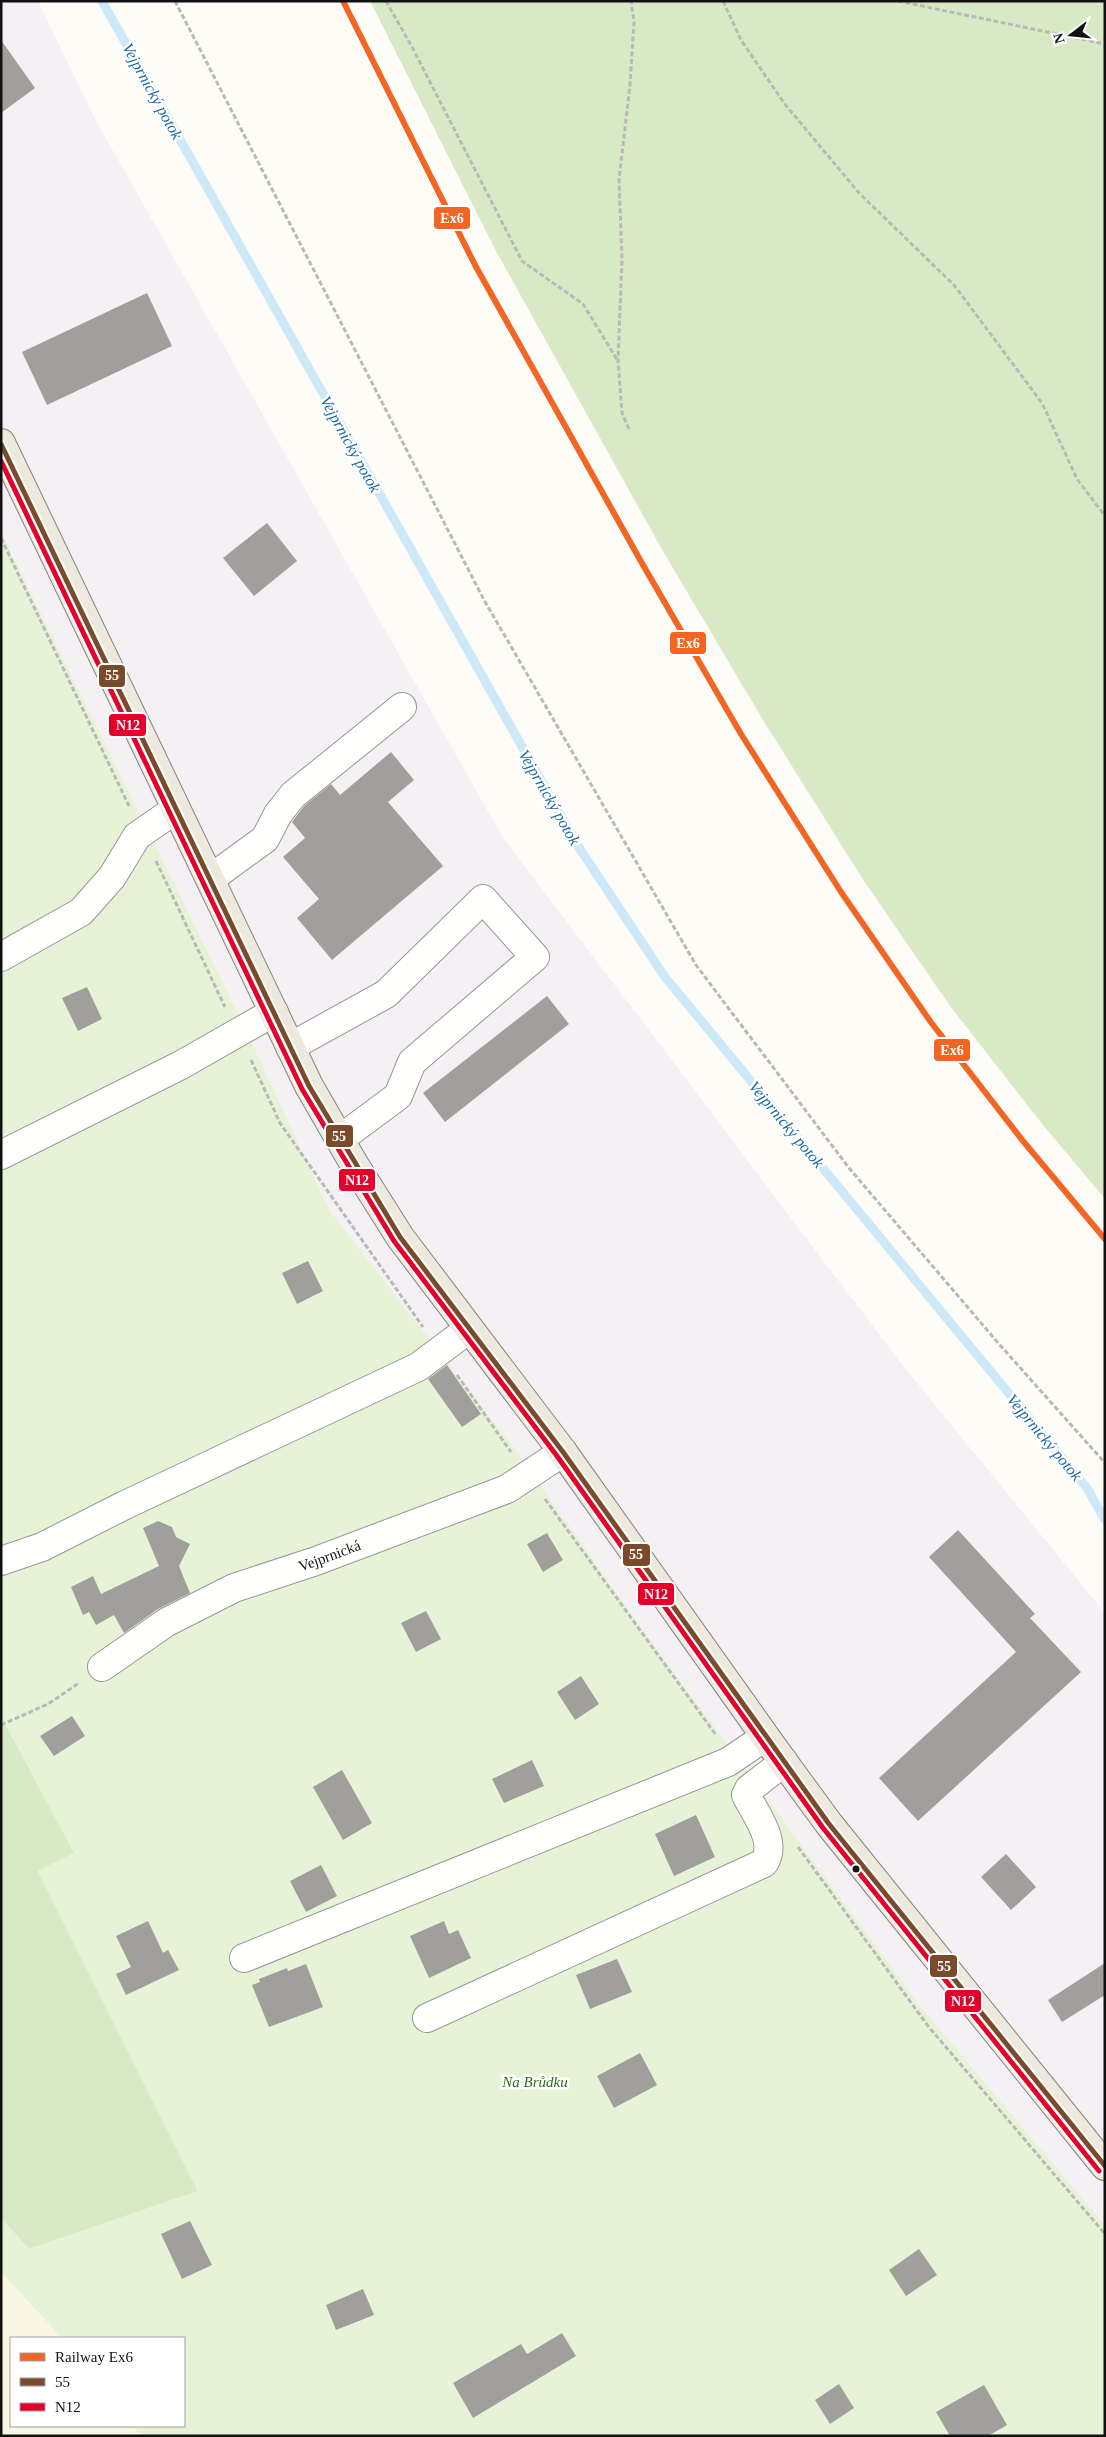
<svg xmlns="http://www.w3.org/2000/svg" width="1106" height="2437" font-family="'Times New Roman',serif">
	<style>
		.industrial { fill: #f5f0f3 }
		.farmland { fill: #f9f7e4 }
		.green { fill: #e7f3d7 }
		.forest { fill: #d8eac5 }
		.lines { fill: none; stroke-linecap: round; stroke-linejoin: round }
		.stream { stroke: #cde8f7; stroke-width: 9 }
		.building { fill: #a19f9c }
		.minor-casing { stroke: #979795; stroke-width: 30 }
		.major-casing { stroke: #858482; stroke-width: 30 }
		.path { stroke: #b9b9b8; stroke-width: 3; stroke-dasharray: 5 2.5; stroke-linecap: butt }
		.minor { stroke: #fffffe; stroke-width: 28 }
		.major { stroke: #ede9dc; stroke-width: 28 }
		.bus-1-casing { stroke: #fff; stroke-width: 9 }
		.bus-2-casing { stroke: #fff; stroke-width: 9 }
		.bus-1 { stroke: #7a4b2a; stroke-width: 5 }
		.bus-2 { stroke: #e4002b; stroke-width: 5 }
		.rail-1-casing { stroke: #fff; stroke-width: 10 }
		.rail-1 { stroke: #f26522; stroke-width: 6 }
		.bus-dot { fill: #111; stroke: #fff; stroke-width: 2 }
		.labels { text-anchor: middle; stroke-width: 5; stroke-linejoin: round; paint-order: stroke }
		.street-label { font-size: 15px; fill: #111; stroke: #fff }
		.park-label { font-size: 15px; font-style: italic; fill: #2f6b1f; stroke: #fff }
		.water-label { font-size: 16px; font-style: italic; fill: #1768a6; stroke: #fff }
		.line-badge { stroke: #fff; stroke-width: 2 }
		.badge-label { font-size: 14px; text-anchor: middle; font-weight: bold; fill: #fff }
	</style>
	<rect width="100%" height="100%" fill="#fdfcf7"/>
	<path class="industrial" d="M1,1H38L96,121L502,836L903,1366L1105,1613V2225L922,2008L639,1625L516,1450L330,1211L239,1015L1,532Z"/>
	<path class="farmland" d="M1,2272L62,2338H11V2426H133L141,2436H1Z"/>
	<path class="green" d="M1,532L239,1015L330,1211L516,1450L639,1625L922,2008L1105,2225V2436H141L133,2426H184V2338H62L1,2272V2218L29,2249L198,2191L38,1871L74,1853L4,1724L1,1725Z"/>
	<path class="forest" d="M370,1H1105V1199L1043,1125L950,1006L862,878L763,720L664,553L497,253Z
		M5,1724L74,1853L38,1871L198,2191L29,2249L1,2218V1725Z"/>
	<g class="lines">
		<path class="stream" d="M102,1L578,846L665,977L1087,1488L1105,1520"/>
	</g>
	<path class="building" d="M1,40L35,88L1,113Z
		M147,293L172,346L47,405L22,352Z
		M267,523L297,561L254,596L223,558Z
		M391,752L414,780L388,802L443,866L332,960L297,918L319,899L283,857L305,838L292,822L304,806L331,784L340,795Z
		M87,987L102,1019L78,1031L62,998Z
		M547,996L569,1024L445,1122L423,1093Z
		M308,1261L323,1291L297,1304L282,1273Z
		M447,1365L481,1414L462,1427L428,1379Z
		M158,1521L172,1527L176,1537L190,1544L179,1566L190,1593L158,1609L124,1633L114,1615L96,1625L89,1612L83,1615L71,1587L93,1576L101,1594L159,1566L143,1528Z
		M958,1530L1035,1614L1030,1618L1081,1672L918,1821L879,1778L1016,1652L929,1557Z
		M547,1533L563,1560L543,1572L527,1544Z
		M426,1611L441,1639L416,1652L401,1623Z
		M581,1676L599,1704L575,1720L557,1692Z
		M72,1716L85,1736L54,1756L40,1736Z
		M532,1760L544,1786L504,1803L492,1779Z
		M342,1770L372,1823L343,1840L313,1787Z
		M696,1815L715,1857L674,1876L655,1834Z
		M1006,1854L1036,1887L1011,1910L981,1877Z
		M321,1865L337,1896L306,1912L290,1881Z
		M148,1921L163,1953L168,1950L179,1970L126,1995L116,1974L131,1967L116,1936Z
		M444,1921L449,1934L458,1930L471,1958L429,1978L410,1936Z
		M617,1959L632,1992L590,2009L576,1975Z
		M1105,1963V1995L1062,2022L1048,2000Z
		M306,1964L323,2007L269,2027L252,1985L260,1982L259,1979L287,1968L288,1971Z
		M640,2053L657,2085L614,2108L597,2076Z
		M190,2221L212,2265L182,2279L161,2234Z
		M919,2249L937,2275L906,2296L889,2270Z
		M363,2289L374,2315L336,2330L326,2305Z
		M562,2333L576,2356L473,2418L453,2383L521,2344L527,2354Z
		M839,2384L854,2408L830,2424L815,2400Z
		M984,2385L1007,2425L988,2436H950L936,2412Z"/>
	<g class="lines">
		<g class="minor-casing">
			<g id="minor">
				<path d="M210,879L265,839L278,814L293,795L402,707"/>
				<path d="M1,957L81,912L112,877L137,836L176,809"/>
				<path d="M290,1047L386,994L483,899L535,957L412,1062L398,1096L340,1139"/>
				<path d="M1,1155L181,1065L274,1012"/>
				<path d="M1,1561L42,1547L125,1505L418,1367L469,1329"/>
				<path id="s1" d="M102,1667L167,1622L234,1588L316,1561L507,1489L563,1452"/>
				<path d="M244,1958L728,1762L765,1737"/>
				<path d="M427,2018L764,1863C778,1842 756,1815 746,1795L749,1789L784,1762"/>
			</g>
		</g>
		<g class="major-casing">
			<path id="major" d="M1,443L309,1086L354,1164L400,1237L563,1452L772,1746L829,1824L1105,2166"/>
		</g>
		<path class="path" d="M175,1L484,600L696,965L849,1168L999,1344L1105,1463
			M386,1L412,47L522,261L583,304L618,361
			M723,1L741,40L784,103L859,193L954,285L1042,403L1077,479L1105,516
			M898,1L1105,44
			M629,429L622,413L618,361L622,259L619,180L630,85L634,22L631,1
			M1,538L129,806
			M156,861L225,1007
			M251,1060L280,1123L423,1327
			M457,1375L511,1452
			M545,1499L716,1735
			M1,1725L48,1704L79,1683
			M798,1847L928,2026L1105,2234"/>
		<use href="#minor" class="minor"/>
		<use href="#major" class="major"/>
		<g class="bus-1-casing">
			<path id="bus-1" d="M1,444L309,1086L400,1237L563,1452L829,1824L1105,2166"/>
		</g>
		<g class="bus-2-casing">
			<path id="bus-2" d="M1,461L302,1089L394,1241L557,1456L823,1828L1099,2171"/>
		</g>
		<use href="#bus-1" class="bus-1"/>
		<use href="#bus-2" class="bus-2"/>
		<g class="rail-1-casing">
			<path id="rail-1" d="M343,1L475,265L643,565L741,734L841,892L930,1021L1023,1141L1105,1239"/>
		</g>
		<use href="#rail-1" class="rail-1"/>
	</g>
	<circle class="bus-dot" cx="856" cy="1869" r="4.5"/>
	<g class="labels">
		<g class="street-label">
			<text dy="5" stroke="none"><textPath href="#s1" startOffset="255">Vejprnická</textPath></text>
		</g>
		<g class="park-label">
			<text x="535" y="2087">Na Brůdku</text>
		</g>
		<g class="water-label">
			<text transform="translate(153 91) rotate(61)" y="6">Vejprnický potok</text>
			<text transform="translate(351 444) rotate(61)" y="6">Vejprnický potok</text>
			<text transform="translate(550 797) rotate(60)" y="6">Vejprnický potok</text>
			<text transform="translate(787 1124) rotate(50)" y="6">Vejprnický potok</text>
			<text transform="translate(1045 1437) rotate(50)" y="6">Vejprnický potok</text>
		</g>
	</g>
	<g class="line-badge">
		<rect x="433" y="206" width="38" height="24" rx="5" fill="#f26522"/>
		<rect x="669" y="631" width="38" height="24" rx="5" fill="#f26522"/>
		<rect x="98" y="664" width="28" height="24" rx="5" fill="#7a4b2a"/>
		<rect x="108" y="713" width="39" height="24" rx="5" fill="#e4002b"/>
		<rect x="933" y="1038" width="38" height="24" rx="5" fill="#f26522"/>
		<rect x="325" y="1124" width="29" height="24" rx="5" fill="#7a4b2a"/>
		<rect x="338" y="1168" width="38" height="24" rx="5" fill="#e4002b"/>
		<rect x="622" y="1543" width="29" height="24" rx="5" fill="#7a4b2a"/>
		<rect x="637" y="1582" width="38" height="24" rx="5" fill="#e4002b"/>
		<rect x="929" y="1954" width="29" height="24" rx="5" fill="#7a4b2a"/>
		<rect x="944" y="1989" width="38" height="24" rx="5" fill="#e4002b"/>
	</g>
	<g class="badge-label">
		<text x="452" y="223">Ex6</text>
		<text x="688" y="648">Ex6</text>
		<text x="112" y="680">55</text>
		<text x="128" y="730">N12</text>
		<text x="952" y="1055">Ex6</text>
		<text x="339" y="1141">55</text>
		<text x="357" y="1185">N12</text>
		<text x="636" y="1559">55</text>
		<text x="656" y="1599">N12</text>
		<text x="944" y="1971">55</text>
		<text x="963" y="2006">N12</text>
	</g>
	<rect width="1106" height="2437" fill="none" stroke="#111111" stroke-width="5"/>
	<rect x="10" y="2337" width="175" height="90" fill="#ffffff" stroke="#a0a0a0"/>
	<rect x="20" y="2353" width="25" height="8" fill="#f26522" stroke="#a0a0a0"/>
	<text x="55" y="2362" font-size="15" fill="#111111">Railway Ex6</text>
	<rect x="20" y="2378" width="25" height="8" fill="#7a4b2a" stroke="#a0a0a0"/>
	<text x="55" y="2387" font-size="15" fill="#111111">55</text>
	<rect x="20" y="2403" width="25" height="8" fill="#e4002b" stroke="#a0a0a0"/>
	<text x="55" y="2412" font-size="15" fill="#111111">N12</text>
	<g transform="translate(1071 35) rotate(254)" stroke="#ffffff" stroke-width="4" paint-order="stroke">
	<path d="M0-4L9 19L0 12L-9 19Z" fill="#111111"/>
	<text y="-8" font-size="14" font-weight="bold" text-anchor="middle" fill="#111111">N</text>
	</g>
</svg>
